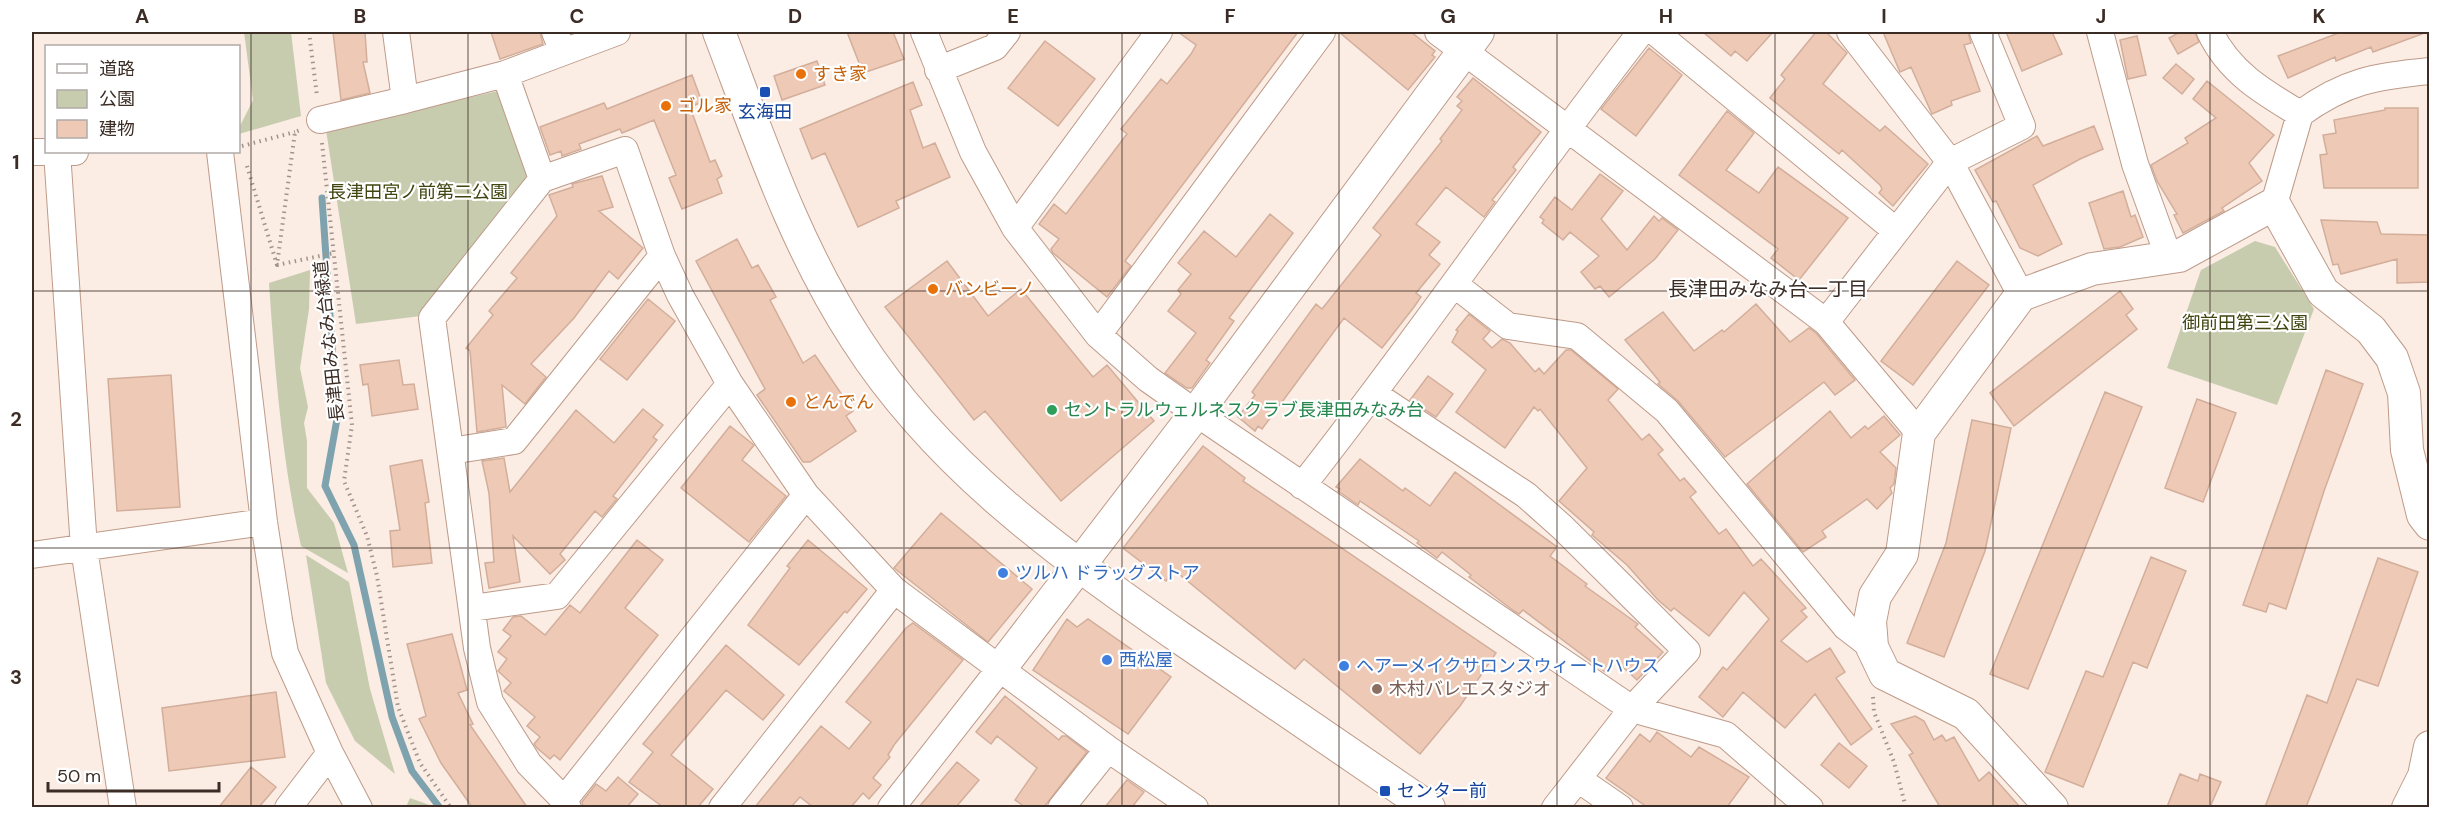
<svg xmlns="http://www.w3.org/2000/svg" width="2461" height="839" font-family="'DM Sans','Noto Sans JP',sans-serif">
	<style>
		.green { fill: #c7ccae }
		.lines { fill: none; stroke-linecap: round; stroke-linejoin: round }
		.stream { stroke: #7ea3af; stroke-width: 7 }
		.building { fill: #eec9b6; stroke: #d2ae9b; stroke-width: 1.5 }
		.minor-casing { stroke: #be9b89; stroke-width: 28 }
		.tertiary-casing { stroke: #be9b89; stroke-width: 34 }
		.path { stroke: #a2938c; stroke-width: 4; stroke-dasharray: 1.5 4.5; stroke-linecap: butt }
		.minor { stroke: #fff; stroke-width: 26 }
		.tertiary { stroke: #fff; stroke-width: 32 }
		.grid { fill: none; stroke: #3b2d26; stroke-width: 1.5; stroke-opacity: 0.55 }
		.food-dot { fill: #e8710a; stroke: #fff; stroke-width: 2 }
		.transit-dot { fill: #1a4fb4; stroke: #fff; stroke-width: 2 }
		.leisure-dot { fill: #2e9e5b; stroke: #fff; stroke-width: 2 }
		.shop-dot { fill: #3f7fe0; stroke: #fff; stroke-width: 2 }
		.education-dot { fill: #8d6e63; stroke: #fff; stroke-width: 2 }
		.labels { text-anchor: middle; stroke-width: 4.5; stroke-linejoin: round; paint-order: stroke }
		.food-label { font-size: 18px; fill: #c56008; stroke: #fff; text-anchor: start }
		.transit-label { font-size: 18px; fill: #164399; stroke: #fff }
		.park-label { font-size: 18px; fill: #414611; stroke: #fff }
		.street-label { font-size: 18px; fill: #3b2d26; stroke: #fff }
		.leisure-label { font-size: 18px; fill: #27864d; stroke: #fff; text-anchor: start }
		.shop-label { font-size: 18px; fill: #366cbe; stroke: #fff; text-anchor: start }
		.education-label { font-size: 18px; fill: #785e54; stroke: #fff; text-anchor: start }
		.neighbourhood-label { font-size: 20px; fill: #3b2d26; stroke: #fff }
		.neatline { fill: none; stroke: #3b2d26; stroke-width: 2 }
		.grid-label { font-size: 20px; text-anchor: middle; font-weight: bold; fill: #3b2d26 }
	</style>
	<rect width="100%" height="100%" fill="#fbece4"/>
	<path class="green" d="M244,32H291L301,116L239,134V128L253,100Z
		M498,91L531,170L529,184L421,316L356,324L326,130Z
		M2255,241L2275,247L2314,309L2277,405L2167,368L2201,270Z
		M310,270L309,309L300,368L308,407L304,423L307,441V488L334,523L348,573L301,546C282,461 275,371 269,283Z
		M306,555L349,582L370,689L395,774L355,741L326,683Z
		M410,798L435,807H406Z"/>
	<g class="lines">
		<path class="stream" d="M322,198L337,419L325,486L354,545L392,717L412,771L440,808"/>
	</g>
	<path class="building" d="M333,32H365L367,62H363L370,93L341,100Z
		M491,32H540L543,44L500,59Z
		M847,32H893L904,59L863,73Z
		M1178,32H1298L1125,261L1131,266L1107,297L1053,253L1051,249L1059,239L1039,224L1054,204L1066,214L1127,134L1121,129L1161,79L1167,84L1191,54L1196,45Z
		M1339,32H1411L1435,51L1432,55L1435,57L1408,90Z
		M1703,32H1773L1747,61L1735,51L1731,56Z
		M1816,32H1826L1847,53L1823,84L1880,131L1885,126L1928,164L1893,206L1879,193L1882,189L1880,185L1842,150L1839,154L1770,98L1785,79L1781,75Z
		M1883,32H1968L1971,43L1964,45L1980,91L1951,101L1952,105L1932,114L1911,67L1900,72Z
		M2006,32H2052L2062,54L2022,71Z
		M2180,32H2195L2199,42L2178,54L2169,38Z
		M2341,32H2422V34L2373,52L2371,47L2336,61L2335,57L2288,78L2278,56Z
		M2137,36L2146,75L2128,79L2120,40Z
		M1045,41L1095,79L1058,126L1008,88Z
		M1649,48L1682,75L1636,136L1601,109Z
		M817,61L825,85L782,100L774,76Z
		M2176,64L2194,79L2182,94L2163,78Z
		M692,75L702,102L690,107L710,162L715,160L722,176L717,179L722,193L682,209L669,178L676,175L654,120L622,133L620,129L579,144L581,149L562,156L561,151L550,155L540,127L604,103L607,109Z
		M1473,78L1541,132L1513,167L1516,170L1492,200L1495,202L1484,217L1446,187L1416,224L1440,242L1429,255L1440,264L1416,293L1421,297L1414,307L1382,348L1344,318L1262,429L1258,426L1255,431L1238,417L1255,395L1252,392L1316,304L1322,309L1381,235L1373,228L1442,141L1440,139L1462,110L1457,106L1462,101L1457,97Z
		M2207,81L2274,135L2249,163L2262,181L2222,208L2224,211L2183,233L2174,215L2177,214L2157,181L2151,165L2188,143L2185,138L2216,118L2193,99Z
		M913,82L922,105L910,110L923,148L935,143L950,177L896,201L899,208L858,227L825,153L812,159L800,129Z
		M2385,108H2418V188H2324L2320,155L2327,154L2323,135L2336,133L2334,120L2385,110Z
		M1727,111L1754,133L1726,170L1759,193L1778,167L1848,218L1799,280L1771,258L1778,249L1679,175Z
		M2094,126L2103,149L2080,159L2033,185L2062,244L2038,256L2020,248L1996,201L1993,202L1975,170L2037,136L2043,146Z
		M1600,174L1623,191L1601,219L1627,250L1654,216L1659,221L1662,218L1678,230L1655,259L1609,297L1600,286L1595,289L1581,272L1599,256L1570,232L1563,240L1542,223L1544,220L1540,217L1555,197L1572,210Z
		M602,176L613,207L599,211L643,248L618,279L609,271L574,318L531,364L546,377L525,404L502,385L506,427L477,432L470,351L466,348L493,315L489,311L517,278L511,273L557,216L549,195L573,187L572,184Z
		M2123,191L2131,217L2135,215L2143,237L2120,247L2104,249L2089,203Z
		M1270,214L1293,233L1229,318L1234,321L1206,360L1210,363L1192,388H1187L1165,373L1196,333L1168,311L1181,294L1178,290L1191,274L1178,263L1204,231L1236,257Z
		M2321,220L2377,222L2381,234L2430,235V282L2397,283V259L2341,274L2338,264L2333,265Z
		M737,239L752,268L758,265L776,297L770,300L803,363L815,355L853,411L846,416L856,431L810,462H803L757,395L765,389L696,261Z
		M947,261L988,316L1021,289L1093,377L1107,365L1154,421L1061,501L985,411L974,420L885,307Z
		M1957,261L1989,285L1913,385L1881,361Z
		M2120,291L2133,309L2126,315L2137,329L2014,426L1990,393Z
		M648,299L675,321L627,380L600,359Z
		M1756,304L1790,342L1809,328L1816,333L1855,380L1835,395L1824,382L1725,457L1678,401L1658,384L1660,382L1625,340L1663,312L1694,351L1722,330L1724,332Z
		M1469,314L1490,331L1483,339L1492,348L1502,339L1510,343L1535,372L1539,368L1544,374L1566,350H1571L1618,389L1608,400L1642,440L1649,434L1663,450L1658,454L1680,481L1684,478L1696,492L1690,497L1719,534L1726,529L1753,566L1761,559L1806,608L1801,611L1807,617L1781,641L1807,662L1830,648L1845,672L1836,678L1872,729L1851,745L1815,694L1785,728L1743,692L1723,717L1699,697L1723,667L1727,670L1769,619L1744,592L1709,636L1674,608L1671,611L1658,600L1627,565L1592,535L1594,532L1559,501L1587,468L1540,409L1538,411L1534,407L1505,448L1456,412L1486,370L1452,342L1458,331L1456,330Z
		M399,360L403,385L414,384L418,409L372,416L368,384L363,385L360,365Z
		M2326,370L2363,384L2324,491L2286,609L2269,603L2266,612L2243,605Z
		M171,375L180,507L117,511L108,379Z
		M1428,376L1453,394L1436,417L1410,400Z
		M2105,392L2142,407L2028,689L1990,674Z
		M2197,399L2236,413L2203,502L2165,488Z
		M643,409L663,425L653,437L657,440L613,496L617,499L602,517L595,511L560,554L565,560L550,574L513,536L520,582L489,588L485,563L494,562L489,493L482,461L504,458L510,492L576,410L614,443Z
		M1830,411L1851,438L1865,426L1868,429L1884,416L1900,435L1880,452L1896,468L1894,484L1890,488L1892,493L1877,509L1867,499L1822,531L1826,537L1803,552L1747,484Z
		M1972,420L2011,428L1985,551L1944,657L1907,643L1946,543Z
		M730,426L754,445L742,460L786,496L749,542L681,488Z
		M1203,446L1245,478L1243,481L1496,653L1460,706L1420,754L1304,659L1295,669L1174,570L1166,581L1123,548Z
		M1360,459L1403,491L1405,488L1430,506L1455,472L1557,547L1550,556L1587,584L1585,586L1638,624L1635,627L1663,652L1637,680L1614,659L1605,672L1523,610L1519,614L1514,611L1469,577L1471,575L1442,552L1437,558L1417,543L1419,541L1360,501L1358,505L1338,491L1340,489L1336,487Z
		M422,460L429,502L425,503L432,563L393,567L390,531L400,530L390,466Z
		M941,513L1032,589L988,642L894,568Z
		M637,540L663,560L625,608L658,635L560,760L554,755L550,759L537,748L534,744L540,737L527,726L535,717L504,691L511,683L498,671L507,659L498,652L511,636L503,630L513,617L521,616L545,635L570,605L580,613Z
		M808,540L867,589L847,613L845,611L799,665L748,625L790,568L787,566Z
		M2151,557L2186,571L2147,668L2133,662L2083,787L2045,772L2086,671L2103,677Z
		M2378,558L2418,572L2378,686L2357,679L2306,807H2265L2307,695L2327,703Z
		M1067,619L1077,627L1088,619L1171,677L1128,734L1033,670Z
		M913,623L963,660L894,745L888,755L890,757L873,778L881,785L869,799L863,793L851,807H813L800,797L791,807H755L821,726L849,749L871,722L846,702L906,628Z
		M452,634L467,690L458,693L473,724L470,725L527,807H472L441,763L419,719L426,716L407,644Z
		M726,645L784,695L763,720L726,690L671,755L713,789L698,807H663L629,782L653,752L643,744Z
		M276,692L285,757L169,771L162,708Z
		M1005,696L1059,740L1062,736H1066L1087,752L1044,807H1025L1015,800L1037,768L997,736L991,744L976,732Z
		M1915,716L1924,721L1934,740L1942,735L1946,741L1954,737L1979,781L1989,772L2020,807H1940L1909,755L1913,753L1891,724Z
		M1657,732L1691,757L1699,747L1749,777L1727,807H1647L1606,778L1640,734L1650,742Z
		M1839,743L1867,766L1849,788L1821,765Z
		M957,762L979,780L956,807H919Z
		M251,767L276,787L259,807H219Z
		M2180,774L2198,781L2200,774L2221,782L2210,807H2167Z
		M618,777L638,794L627,807H583L582,802L596,784L606,791Z
		M1127,780L1144,792L1132,807H1105Z"/>
	<g class="lines">
		<g class="minor-casing">
			<path id="minor" d="M396,32L405,100L505,74L617,32
				M555,32L563,52
				M924,32L973,152L1015,228L1098,335L1148,379L1196,413L1632,709L1726,735L1810,808
				M1438,32L1826,322L1919,433
				M1655,32L1895,230
				M1850,32L1950,162L2021,295
				M2100,32L2135,164L2169,258
				M2210,32C2229,72 2263,92 2300,114
				M938,70L995,47L1007,32
				M505,74L542,179
				M320,120L405,100
				M32,152H75
				M57,152L84,548L123,808
				M220,152L264,522L279,620L285,653L330,753L288,808
				M2274,204L2300,114C2345,81 2376,76 2430,71
				M1015,228L1159,32
				M1454,284L1508,326L1577,336L1667,411L1846,627L1872,647
				M1826,322L1950,162L2022,126L1983,32
				M1098,335L1322,32
				M1374,394L1526,495L1562,527L1687,651L1632,709L1555,808
				M451,451L514,441L662,256
				M1302,486C1419,338 1525,181 1641,32
				M32,555L264,522
				M472,608L557,596L730,384
				M330,753L359,808
				M1578,779L1620,808
				M564,800L806,495
				M568,808L564,800L529,764L490,702L477,648L432,318L542,179L625,150L662,256L680,295L730,384L806,495L894,590L1108,749L1195,808
				M722,808L894,590
				M891,808L999,670
				M1061,808L1108,749"/>
		</g>
		<g class="tertiary-casing">
			<path id="tertiary" d="M719,32C759,137 794,244 856,339C938,467 1059,553 1182,639C1264,695 1346,752 1429,808
				M999,670L1196,413L1478,32
				M2052,808L1966,714L1885,674L1872,647L1870,621L1875,596L1902,554L1919,433L2021,295L2092,269L2179,256L2274,204L2323,292L2371,330L2392,358L2404,393L2407,450L2423,515L2430,524
				M2408,808L2424,776L2430,747"/>
		</g>
		<path class="path" d="M309,32L317,96
			M322,143L352,425L344,481L367,536L377,576L398,707L420,763L451,808
			M242,146L295,132
			M247,166L277,265L295,132L300,130
			M277,265L334,253
			M1873,697L1874,712L1894,762L1906,808"/>
		<use href="#minor" class="minor"/>
		<use href="#tertiary" class="tertiary"/>
	</g>
	<path class="grid" d="M251,32V808M468,32V808M686,32V808M904,32V808M1122,32V808M1339,32V808M1557,32V808M1775,32V808M1993,32V808M2210,32V808M32,291H2430M32,548H2430"/>
	<g class="food-dot">
		<circle cx="801" cy="74" r="6"/>
		<circle cx="666" cy="106" r="6"/>
		<circle cx="933" cy="289" r="6"/>
		<circle cx="791" cy="402" r="6"/>
	</g>
	<g class="transit-dot">
		<rect x="759" y="86" width="12" height="12" rx="3"/>
		<rect x="1379" y="785" width="12" height="12" rx="3"/>
	</g>
	<circle class="leisure-dot" cx="1052" cy="410" r="6"/>
	<g class="shop-dot">
		<circle cx="1003" cy="573" r="6"/>
		<circle cx="1107" cy="660" r="6"/>
		<circle cx="1344" cy="666" r="6"/>
	</g>
	<circle class="education-dot" cx="1377" cy="689" r="6"/>
	<g class="labels">
		<g class="food-label">
			<text x="813" y="80">すき家</text>
			<text x="678" y="112">ゴル家</text>
			<text x="945" y="295">バンビーノ</text>
			<text x="803" y="408">とんでん</text>
		</g>
		<g class="transit-label">
			<text x="765" y="118">玄海田</text>
			<text x="1397" y="797" text-anchor="start">センター前</text>
		</g>
		<g class="park-label">
			<text x="418" y="198">長津田宮ノ前第二公園</text>
			<text x="2245" y="329">御前田第三公園</text>
		</g>
		<g class="street-label">
			<text transform="translate(329 341) rotate(-96)" y="6">長津田みなみ台緑道</text>
		</g>
		<g class="leisure-label">
			<text x="1064" y="416">セントラルウェルネスクラブ長津田みなみ台</text>
		</g>
		<g class="shop-label">
			<text x="1015" y="579">ツルハ ドラッグストア</text>
			<text x="1119" y="666">西松屋</text>
			<text x="1356" y="672">ヘアーメイクサロンスウィートハウス</text>
		</g>
		<g class="education-label">
			<text x="1389" y="695">木村バレエスタジオ</text>
		</g>
		<g class="neighbourhood-label">
			<text x="1768" y="296">長津田みなみ台一丁目</text>
		</g>
	</g>
	<rect width="2461" height="839" fill="none" stroke="#ffffff" stroke-width="66"/>
	<rect x="45" y="45" width="195" height="108" fill="#ffffff" stroke="#b1aba8" stroke-width="1.5"/>
	<rect x="57" y="64" width="30" height="9" fill="#ffffff" stroke="#b1aba8" stroke-width="1.5"/>
	<text x="99" y="75" font-size="18" fill="#3b2d26">道路</text>
	<rect x="57" y="90" width="30" height="18" fill="#c7ccae" stroke="#b1aba8" stroke-width="1.5"/>
	<text x="99" y="105" font-size="18" fill="#3b2d26">公園</text>
	<rect x="57" y="120" width="30" height="18" fill="#eec9b6" stroke="#b1aba8" stroke-width="1.5"/>
	<text x="99" y="135" font-size="18" fill="#3b2d26">建物</text>
	<path d="M48 782v9h171v-9" fill="none" stroke="#3b2d26" stroke-width="3"/>
	<text x="57" y="782" font-size="18" fill="#3b2d26" stroke="#ffffff" stroke-width="4.5" paint-order="stroke">50 m</text>
	<rect x="33" y="33" width="2395" height="773" class="neatline"/>
	<g class="grid-label">
		<text x="142" y="23">A</text>
		<text x="360" y="23">B</text>
		<text x="577" y="23">C</text>
		<text x="795" y="23">D</text>
		<text x="1013" y="23">E</text>
		<text x="1230" y="23">F</text>
		<text x="1448" y="23">G</text>
		<text x="1666" y="23">H</text>
		<text x="1884" y="23">I</text>
		<text x="2101" y="23">J</text>
		<text x="2319" y="23">K</text>
		<text x="16" y="169">1</text>
		<text x="16" y="426">2</text>
		<text x="16" y="684">3</text>
	</g>
</svg>
